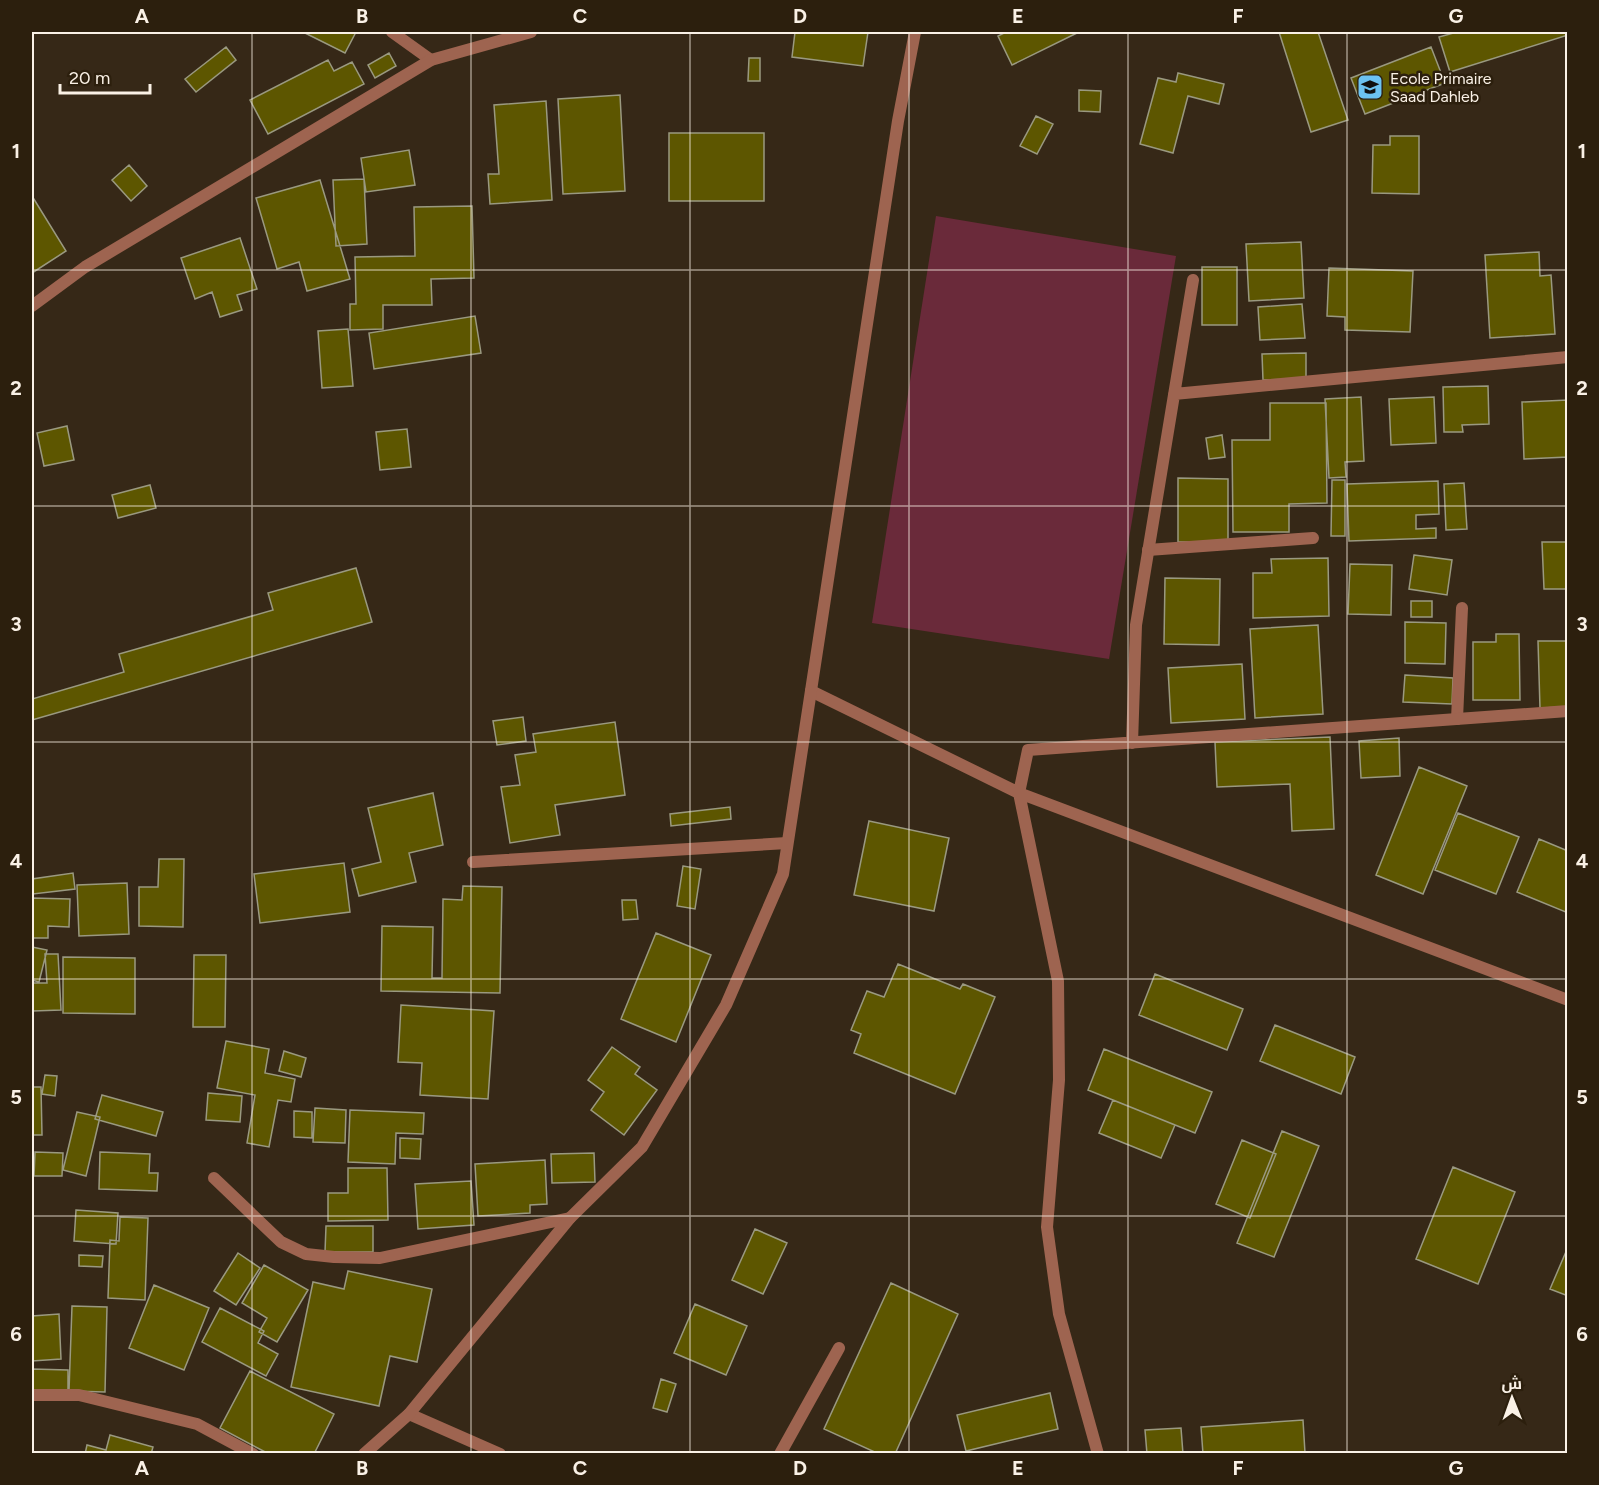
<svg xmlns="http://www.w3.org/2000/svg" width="1599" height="1485" font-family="Figtree,Cairo,sans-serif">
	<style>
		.green { fill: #6a2a3a }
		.building { fill: #5d5600; stroke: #9a9980; stroke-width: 1.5 }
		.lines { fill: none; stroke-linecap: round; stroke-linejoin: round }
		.service { stroke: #9e6450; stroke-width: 12 }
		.minor { stroke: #9e6450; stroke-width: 12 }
		.tertiary { stroke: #9e6450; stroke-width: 12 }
		.grid { fill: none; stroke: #faf1e6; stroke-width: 1.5; stroke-opacity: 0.55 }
		.labels { text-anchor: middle; stroke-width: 5; stroke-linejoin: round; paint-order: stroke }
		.poi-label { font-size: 16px; fill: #faf1e6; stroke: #2c1f0d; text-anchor: start }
		.neatline { fill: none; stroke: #faf1e6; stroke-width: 2 }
		.grid-label { font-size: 20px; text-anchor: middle; font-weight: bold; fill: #faf1e6 }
	</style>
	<rect width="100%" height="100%" fill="#362817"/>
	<path class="green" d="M936,216L1176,256L1109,659L872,623Z"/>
	<path class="building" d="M303,32H356L345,53Z
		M795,32H868L863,66L792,57Z
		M1006,32H1079L1012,65L998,36Z
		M1279,32H1318L1348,120L1311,132Z
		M1457,32H1568V35L1450,72L1439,37Z
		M226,47L236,60L196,92L185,79Z
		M1431,47L1445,83L1365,114L1351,78Z
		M389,53L396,66L375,78L368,65Z
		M749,58H760V81H748Z
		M328,60L334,71L352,62L364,84L268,134L250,100Z
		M1178,73L1224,84L1219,104L1188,96L1173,153L1140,144L1158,78L1176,82Z
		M1079,90L1101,91L1100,112L1079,111Z
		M620,95L625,191L563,194L558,99Z
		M546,101L552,200L490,204L488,174H499L494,105Z
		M1036,116L1053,124L1037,154L1020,146Z
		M669,133H764V201H669Z
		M1390,136H1419V194L1372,193L1373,145H1390Z
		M409,150L415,185L366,192L361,158Z
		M129,165L147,186L131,201L112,180Z
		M364,179L367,244L336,246L333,180Z
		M320,180L350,279L307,291L299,262L277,269L256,198Z
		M32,196L66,251L32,273Z
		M472,206L474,278L431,279L432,305H383V329L350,330V304H356L355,257L415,256L414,207Z
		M240,238L257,289L237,295L242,310L220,317L212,292L195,299L181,258Z
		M1301,242L1304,298L1249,301L1246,244Z
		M1539,252L1540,276L1551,275L1555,334L1490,338L1485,255Z
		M1202,267H1237V325H1202Z
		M1329,268L1413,271L1410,332L1345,330V317L1327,316Z
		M1302,304L1305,338L1260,340L1258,307Z
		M475,316L481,353L374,369L369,333Z
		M348,329L353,386L322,388L318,331Z
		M1306,353V379L1263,380L1262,354Z
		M1488,386L1489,424L1462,425L1463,432H1444L1443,387Z
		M1361,397L1364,461L1345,462L1346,477L1329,478L1325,399Z
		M1434,397L1436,443L1391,445L1389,399Z
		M1568,400V457L1524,459L1522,402Z
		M1270,403H1326L1327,503L1289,504V532H1233L1232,440H1270Z
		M67,426L74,460L44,466L37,433Z
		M407,429L411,467L380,470L376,432Z
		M1222,435L1225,457L1209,459L1206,438Z
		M1178,478L1228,479V542H1178Z
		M1332,480H1345V536H1331Z
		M1438,481L1439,514L1416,515V529L1436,528V538L1349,541L1347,484Z
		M1464,483L1467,529L1446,530L1444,484Z
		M150,485L156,508L118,518L112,495Z
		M1542,542H1568V589H1544Z
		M1414,555L1452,560L1447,595L1409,589Z
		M1328,558L1329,616L1253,618V573H1272L1271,559Z
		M1350,564L1392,565L1391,615L1348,614Z
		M356,568L372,622L32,720V699L124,672L119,654L273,610L268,593Z
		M1165,578L1220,579L1219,645L1164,644Z
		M1411,601H1432V617H1411Z
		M1405,622L1446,623L1445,664L1405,663Z
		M1318,625L1323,714L1255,718L1250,629Z
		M1496,634H1519L1520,700H1473V642H1496Z
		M1538,641H1566L1568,707L1540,708Z
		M1242,664L1245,719L1171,723L1168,668Z
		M1405,675L1453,678L1452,704L1403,702Z
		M523,717L526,741L497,745L493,721Z
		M615,722L625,795L555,805L560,835L510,843L501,787L520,785L515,755L536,752L533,734Z
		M1330,737L1334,829L1292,831L1290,784L1217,787L1215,742Z
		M1399,738L1400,776L1361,778L1359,741Z
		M1419,767L1467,786L1423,894L1376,875Z
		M433,793L443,845L409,853L416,882L359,896L352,869L381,862L368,808Z
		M730,807L731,819L671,826L670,814Z
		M1458,813L1519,837L1496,894L1435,870Z
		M869,821L949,838L934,911L854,895Z
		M1539,839L1568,851V913L1517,892Z
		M159,859H184L183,927L139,926V887H158Z
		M344,863L350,912L260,923L254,874Z
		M683,866L701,869L695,909L677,906Z
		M73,873L75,889L33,894L32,879Z
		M127,883L129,934L79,936L77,885Z
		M463,886L502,887L500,993L381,991L382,926L433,927L432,978H442L443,899L462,900Z
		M32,898L70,899L69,927L48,926V938H32Z
		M622,900H636L638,919L623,920Z
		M656,933L711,955L676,1042L621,1019Z
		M32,947L47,950L39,982L32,980Z
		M45,954H58L61,1010L33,1011V983H47Z
		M194,955H226L225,1027H193Z
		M63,957L135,958V1014L63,1013Z
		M898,964L960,989L963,984L995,997L955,1094L854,1053L861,1034L851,1030L867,991L884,997Z
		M1155,974L1243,1009L1227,1050L1139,1015Z
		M401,1005L494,1011L488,1099L420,1095L422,1063L398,1062Z
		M1275,1025L1355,1057L1341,1094L1260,1061Z
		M226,1041L269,1049L265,1073L295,1079L291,1102L278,1100L269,1147L247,1143L255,1095L217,1088Z
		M612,1047L640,1067L635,1074L657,1090L624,1135L591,1110L604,1092L588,1080Z
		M1104,1049L1212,1092L1195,1133L1088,1090Z
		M284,1051L306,1058L301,1077L279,1071Z
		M45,1075L57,1076L55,1096L42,1094Z
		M32,1087H41L42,1135H32Z
		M208,1093L242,1096L240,1122L206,1120Z
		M102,1095L163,1112L156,1136L95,1119Z
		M1113,1100L1175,1125L1161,1158L1099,1133Z
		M315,1108L346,1110L345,1143L313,1142Z
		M350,1110L424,1113L423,1134L396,1133L395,1164L348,1162Z
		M294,1111L312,1112V1138L294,1137Z
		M77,1112L100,1117L86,1176L63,1170Z
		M1282,1131L1319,1146L1274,1257L1237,1243Z
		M400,1138L421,1139L420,1159L400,1158Z
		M1242,1140L1276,1154L1250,1218L1216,1204Z
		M35,1152L63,1153L62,1176H34Z
		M100,1152L150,1154L149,1173H158L157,1191L99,1189Z
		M594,1153L595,1182L552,1183L551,1154Z
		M545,1160L547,1204L530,1205V1213L478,1216L475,1164Z
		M1453,1167L1515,1192L1478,1284L1416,1259Z
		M348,1168H387L388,1220L328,1221V1193H348Z
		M471,1181L474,1225L418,1229L415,1184Z
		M76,1210L118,1213L116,1244L74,1241Z
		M120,1217L148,1218L145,1300L108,1298L110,1240L119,1241Z
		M326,1226H373V1252H325Z
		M755,1229L787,1243L763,1294L732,1280Z
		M1568,1247V1296L1550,1289Z
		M238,1253L260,1268L236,1305L214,1291Z
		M79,1255L103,1256L102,1267L79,1266Z
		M264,1265L308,1290L277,1342L259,1332L267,1318L242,1303Z
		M348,1271L432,1289L417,1362L390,1356L379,1406L291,1387L313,1282L344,1289Z
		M891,1283L958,1314L895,1454H879L824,1429Z
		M154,1285L209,1308L184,1370L129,1348Z
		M695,1304L747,1326L726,1375L674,1353Z
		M72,1306L107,1307L105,1392L69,1391Z
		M220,1308L264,1331L258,1343L278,1354L266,1376L202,1342Z
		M59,1314L61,1359L32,1361V1316Z
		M32,1369L68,1370V1392L32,1391Z
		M250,1371L334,1414L314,1454H269L220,1428Z
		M661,1379L676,1384L667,1412L653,1408Z
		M1050,1393L1058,1429L966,1451L957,1415Z
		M1303,1420L1305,1453L1203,1454L1201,1427Z
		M1181,1428L1183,1454H1147L1145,1430Z
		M110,1435L153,1447L151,1454H85L87,1445L106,1450Z"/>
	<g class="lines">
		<path class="service" d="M392,32L431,60
			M1148,550L1313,538
			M1457,719L1462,608
			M473,862L787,843"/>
		<path class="minor" d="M1174,394L1568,357
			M811,691L1019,793L1058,981L1059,1080L1047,1227L1059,1314L1098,1454
			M1568,711L1028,750L1019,793L1568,1000
			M1132,743L1136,625L1193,280
			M214,1178L281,1242L306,1254L334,1257L380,1258L570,1218
			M32,1395H79L197,1424L253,1454
			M409,1414L500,1454
			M780,1454L839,1348"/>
		<path class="tertiary" d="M32,306L85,267L431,60L531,32
			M364,1454L409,1414L570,1218L642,1147L726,1005L783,874L898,121L915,32"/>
	</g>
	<path class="grid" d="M252,32V1454M471,32V1454M690,32V1454M909,32V1454M1128,32V1454M1347,32V1454M32,270H1568M32,506H1568M32,742H1568M32,979H1568M32,1216H1568"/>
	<defs>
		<g id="school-square" transform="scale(1.35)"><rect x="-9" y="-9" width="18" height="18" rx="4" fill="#6cc3f2" stroke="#2c1f0d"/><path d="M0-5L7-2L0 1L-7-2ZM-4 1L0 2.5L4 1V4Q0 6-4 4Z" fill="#111"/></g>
	</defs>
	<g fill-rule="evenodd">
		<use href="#school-square" x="1370" y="87"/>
	</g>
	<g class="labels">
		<g class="poi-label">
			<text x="1390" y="84">Ecole Primaire<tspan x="1390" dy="18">Saad Dahleb</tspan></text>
		</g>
	</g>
	<rect width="1599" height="1485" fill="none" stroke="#2c1f0d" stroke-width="66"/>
	<g transform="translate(1512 1398) rotate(359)" stroke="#2c1f0d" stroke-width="4.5" paint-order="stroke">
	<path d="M0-4.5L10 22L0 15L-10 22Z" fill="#faf1e6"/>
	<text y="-9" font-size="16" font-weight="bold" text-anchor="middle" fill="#faf1e6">ش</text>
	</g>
	<path d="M60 84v9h90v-9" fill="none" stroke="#faf1e6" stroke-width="3"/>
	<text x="69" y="84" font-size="18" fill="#faf1e6" stroke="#2c1f0d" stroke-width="4.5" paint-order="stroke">20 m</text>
	<rect x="33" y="33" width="1533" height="1419" class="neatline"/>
	<g class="grid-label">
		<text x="142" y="23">A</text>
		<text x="362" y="23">B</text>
		<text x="580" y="23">C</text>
		<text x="800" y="23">D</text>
		<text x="1018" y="23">E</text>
		<text x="1238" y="23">F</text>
		<text x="1456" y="23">G</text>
		<text x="16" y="158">1</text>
		<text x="1582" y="158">1</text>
		<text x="16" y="395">2</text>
		<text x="1582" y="395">2</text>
		<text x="16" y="631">3</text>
		<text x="1582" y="631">3</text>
		<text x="16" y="868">4</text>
		<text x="1582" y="868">4</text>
		<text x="16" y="1104">5</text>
		<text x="1582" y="1104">5</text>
		<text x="16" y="1341">6</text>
		<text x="1582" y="1341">6</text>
		<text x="142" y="1475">A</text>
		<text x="362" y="1475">B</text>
		<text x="580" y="1475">C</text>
		<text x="800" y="1475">D</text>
		<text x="1018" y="1475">E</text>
		<text x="1238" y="1475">F</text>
		<text x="1456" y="1475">G</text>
	</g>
</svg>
